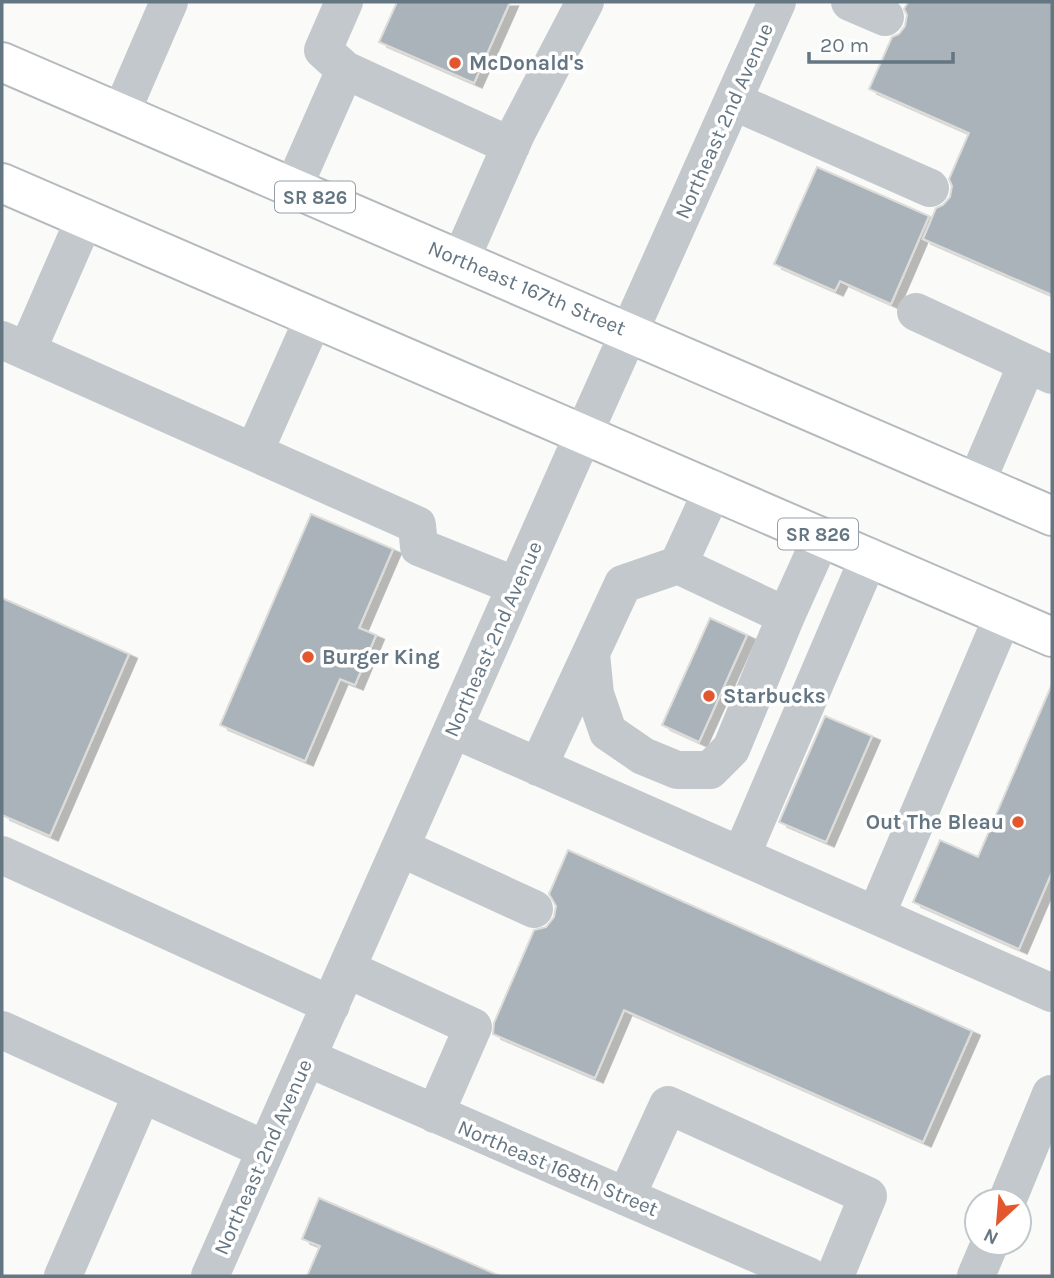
<svg xmlns="http://www.w3.org/2000/svg" width="1054" height="1278" font-family="Karla,sans-serif">
	<style>
		.building { fill: #aab3b9; stroke: #dcdcda; stroke-width: 2; filter: url(#shadow) }
		.lines { fill: none; stroke-linecap: round; stroke-linejoin: round }
		.major-casing { stroke: #b5babe; stroke-width: 42 }
		.minor { stroke: #c3c8cc; stroke-width: 38 }
		.major { stroke: #fff; stroke-width: 38 }
		.poi-dot { fill: #e4572e; stroke: #fff; stroke-width: 2.5 }
		.labels { text-anchor: middle; stroke-width: 7; stroke-linejoin: round; paint-order: stroke }
		.shield { fill: #fff; stroke: #939fa8; stroke-width: 2 }
		.shield-label { font-size: 19px; font-weight: bold; fill: #657683 }
		.poi-label { font-size: 21px; font-weight: bold; fill: #657683; stroke: #fff; text-anchor: start }
		.street-label { font-size: 21px; fill: #657683; stroke: #fff }
	</style>
	<defs>
		<filter id="shadow"><feDropShadow dx="8" dy="4.5" stdDeviation="0" flood-color="#0004"/></filter>
	</defs>
	<rect width="100%" height="100%" fill="#fafaf8"/>
	<path class="building" d="M397,2H510L474,83L379,42Z
		M908,2H1052V295L923,239L936,208L943,205L950,197L952,186L949,179L969,133L869,89L892,37L899,34L905,26L907,15L904,9Z
		M817,167L929,216L891,304L840,281L835,291L774,264Z
		M311,514L393,549L359,628L376,635L355,685L340,679L305,761L220,725Z
		M2,598L129,654L50,836L2,815Z
		M710,618L747,635L699,742L662,725Z
		M1052,684V872L1019,949L913,902L940,840L978,857Z
		M825,716L872,736L826,842L779,822Z
		M568,850L972,1031L923,1142L624,1010L595,1078L493,1034L494,1023L534,930L546,927L554,917L556,906L549,894Z
		M319,1198L500,1276H307L320,1246L302,1239Z"/>
	<g class="lines">
		<g class="major-casing">
			<path id="major" d="M2,62L1052,516
				M2,183L1052,637"/>
		</g>
		<path class="minor" d="M344,2L323,50L345,70
			M850,2L885,17
			M733,101L930,188
			M121,113L169,2
			M293,188L345,70L511,146
			M461,259L516,134L585,2
			M916,312L1052,375
			M2,340L417,525L419,547L516,586
			M27,351L85,218
			M254,452L314,317
			M976,483L1027,364
			M678,565L786,616
			M591,654L595,694L608,732L643,756L677,770H710L731,749L786,616L822,536
			M453,729L1052,993
			M538,767L623,584L678,565L713,489
			M401,848L534,909
			M2,855L331,1005
			M741,856L869,557
			M876,915L1003,616
			M347,969L473,1027L435,1114
			M2,1030L266,1150
			M308,1058L808,1276
			M626,1197L668,1105L868,1196L835,1276
			M1007,1201L1051,1094
			M63,1276L142,1094
			M210,1276L584,433L777,2
			M976,1276L990,1243"/>
		<use href="#major" class="major"/>
	</g>
	<g class="poi-dot">
		<circle cx="455" cy="63" r="7"/>
		<circle cx="308" cy="657" r="7"/>
		<circle cx="709" cy="696" r="7"/>
		<circle cx="1018" cy="822" r="7"/>
	</g>
	<g class="labels">
		<g class="shield">
			<rect x="275" y="181.5" width="80" height="31" rx="5"/>
			<rect x="778" y="518.5" width="80" height="31" rx="5"/>
		</g>
		<g class="shield-label">
			<text x="315" y="204">SR 826</text>
			<text x="818" y="541">SR 826</text>
		</g>
		<g class="poi-label">
			<text x="469" y="70">McDonald's</text>
			<text x="322" y="664">Burger King</text>
			<text x="723" y="703">Starbucks</text>
			<text x="1004" y="829" text-anchor="end">Out The Bleau</text>
		</g>
		<g class="street-label">
			<text transform="translate(724 121) rotate(-66)" y="7">Northeast 2nd Avenue</text>
			<text transform="translate(527 288) rotate(23)" y="7">Northeast 167th Street</text>
			<text transform="translate(493 639) rotate(-66)" y="7">Northeast 2nd Avenue</text>
			<text transform="translate(263 1157) rotate(-66)" y="7">Northeast 2nd Avenue</text>
			<text transform="translate(558 1168) rotate(23)" y="7">Northeast 168th Street</text>
		</g>
	</g>
	<rect width="1054" height="1278" fill="none" stroke="#657683" stroke-width="7"/>
	<g transform="translate(998 1222) rotate(206)"><circle r="33" fill="#ffffff" stroke="#c1c8cd" stroke-width="2"/>
	<path d="M0-5L12 26L0 18L-12 26Z" fill="#e4572e"/>
	<text y="-10" font-size="19" font-weight="bold" text-anchor="middle" fill="#657683">N</text>
	</g>
	<path d="M809 52v10h144v-10" fill="none" stroke="#657683" stroke-width="3.5"/>
	<text x="820" y="52" font-size="21" fill="#657683" stroke="#ffffff" stroke-width="5" paint-order="stroke">20 m</text>
</svg>
